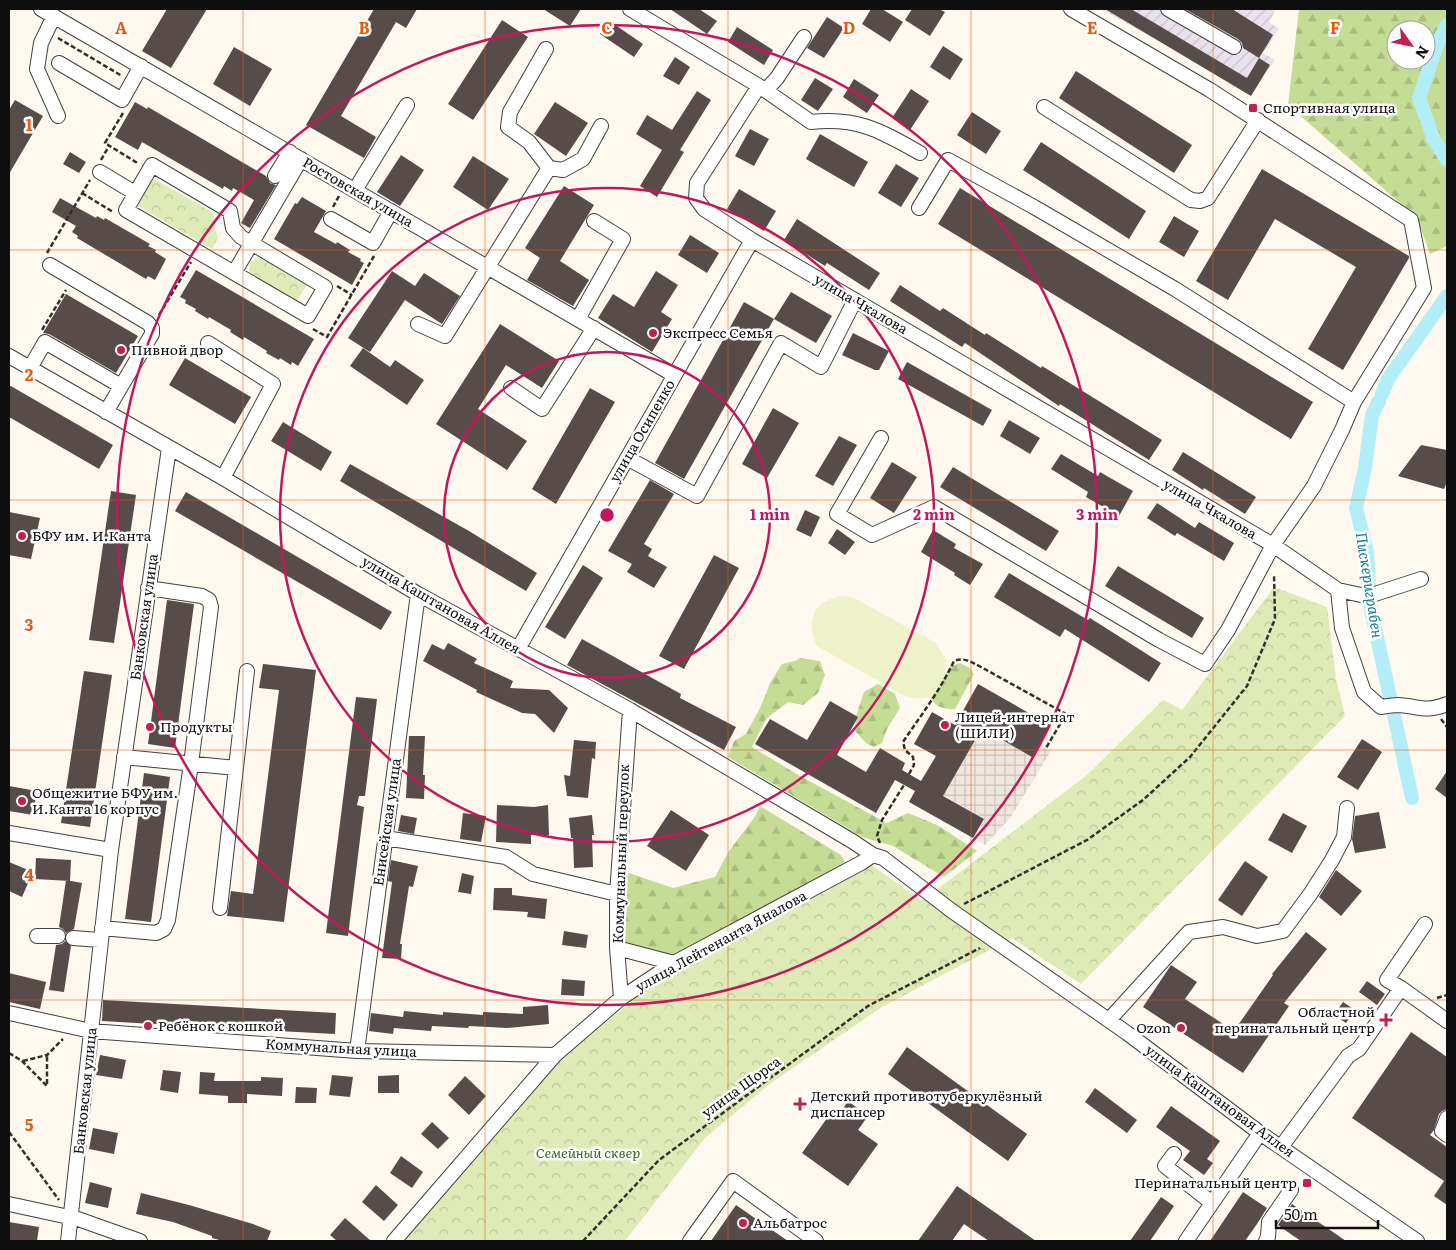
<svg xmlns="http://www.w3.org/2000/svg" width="1456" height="1250" font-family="Literata,serif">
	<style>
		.industrial { fill: url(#industrial-furrows) }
		.forest { fill: url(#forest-firs); fill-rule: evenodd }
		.park { fill: url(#park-crowns) }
		.pitch { fill: #edf2c9 }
		.plaza { fill: url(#plaza-grid) }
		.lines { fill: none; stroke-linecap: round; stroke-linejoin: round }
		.canal { stroke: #b1eef8; stroke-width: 14 }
		.building { fill: #574c4a }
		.minor-casing { stroke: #414141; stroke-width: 16 }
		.path { stroke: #303030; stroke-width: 2.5; stroke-dasharray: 5 2.5; stroke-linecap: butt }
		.minor { stroke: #fff; stroke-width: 14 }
		.grid { fill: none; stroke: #e8590c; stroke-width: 1; stroke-opacity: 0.55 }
		.ring { fill: none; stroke: #c2185b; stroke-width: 2.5 }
		.poi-dot { fill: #c3214d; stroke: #fff; stroke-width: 2 }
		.labels { text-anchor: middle; stroke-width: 5; stroke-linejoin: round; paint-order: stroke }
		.poi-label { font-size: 14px; fill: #0e0e0e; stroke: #fff; text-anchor: start }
		.street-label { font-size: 14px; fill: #0e0e0e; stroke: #fff }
		.park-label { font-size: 14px; font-style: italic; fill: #3d681b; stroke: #fff }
		.water-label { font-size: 15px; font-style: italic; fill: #12809d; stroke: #fff }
		.grid-label { font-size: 16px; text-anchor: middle; font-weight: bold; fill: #e8590c; stroke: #fff; stroke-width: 5; stroke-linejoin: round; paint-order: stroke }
		.centre { fill: #c2185b; stroke: #fff; stroke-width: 2.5 }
		.ring-label { font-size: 15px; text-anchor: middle; font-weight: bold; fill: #c2185b; stroke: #fff; stroke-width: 5; stroke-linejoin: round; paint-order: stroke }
	</style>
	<defs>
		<pattern id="industrial-furrows" width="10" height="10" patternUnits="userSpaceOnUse" patternTransform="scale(1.25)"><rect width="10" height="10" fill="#e9e2ed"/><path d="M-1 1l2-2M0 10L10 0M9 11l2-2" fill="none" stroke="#c7c1ca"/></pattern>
		<pattern id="forest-firs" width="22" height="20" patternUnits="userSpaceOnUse" patternTransform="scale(1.25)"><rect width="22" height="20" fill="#c5dc95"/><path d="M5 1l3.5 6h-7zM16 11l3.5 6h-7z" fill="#a8bc7f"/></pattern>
		<pattern id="park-crowns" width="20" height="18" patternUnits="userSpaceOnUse" patternTransform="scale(1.25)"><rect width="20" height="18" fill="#deebb7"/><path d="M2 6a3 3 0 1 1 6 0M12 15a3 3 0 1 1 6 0" fill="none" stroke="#bdc89c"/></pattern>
		<pattern id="plaza-grid" width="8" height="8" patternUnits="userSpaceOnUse" patternTransform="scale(1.25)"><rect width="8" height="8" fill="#efe6dd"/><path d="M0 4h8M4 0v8" fill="none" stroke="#ccc4bc"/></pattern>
	</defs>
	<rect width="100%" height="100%" fill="#fff8ee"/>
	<path class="industrial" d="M1101,9H1276L1269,22L1279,29L1263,53L1275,60L1251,92Z"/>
	<path class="forest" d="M1299,9H1447V246L1430,254L1417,218L1288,105ZM1396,30H1426V60H1396Z
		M800,658L820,661L825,675L818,693L803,705L788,702L766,719L752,747L800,776L887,823L908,813L937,825L977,851L944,877L893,846L862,837L728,757L734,741L746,734L761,706L770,683L782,664L795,661Z
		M960,663L970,668L974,674L955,709C946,709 935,708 931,698L939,688L949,667Z
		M878,684L895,694L900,708L887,729L882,743L874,747L866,743L855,731L856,716L864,692Z
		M760,806L841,855L846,864L675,957L623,946V871L673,888L715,877L729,851L754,818Z"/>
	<path class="park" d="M154,179L214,213V226L218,238L212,249L138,206L151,181Z
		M259,257H263L308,283L296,302L251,276L249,270L250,262Z
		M1274,587L1327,607L1336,678L1345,716L1081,984L1012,938L882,1007L771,1083L705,1138L625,1241H402L560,1060L644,991L870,864L922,901L1087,775L1163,700L1182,710Z"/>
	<path class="pitch" d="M840,596L852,597L936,643L946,660L945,676L939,689L931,698H913L903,695L817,646C806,620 812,603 840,596Z"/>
	<path class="plaza" d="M982,728L1032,757L1039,745L1051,751L1010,818L985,845L973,839L984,819L943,795Z"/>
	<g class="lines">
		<path class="canal" d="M1447,25L1437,45L1419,98L1434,140L1447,160
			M1382,394L1388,379L1447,296
			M1379,401L1372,415L1365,468L1356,508L1367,552L1370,605L1412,798"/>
	</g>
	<path class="building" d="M167,9H207L171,68L142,51Z
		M374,9H417L406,28L396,22L341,116L376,137L364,158L306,125Z
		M543,9H581L570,26Z
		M670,9H699L717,21L707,34Z
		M871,9H882L903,22L890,42L862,24Z
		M912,9H939L945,12L930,36L905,20Z
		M1105,9H1131L1247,78L1259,58L1270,65L1251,96Z
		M1185,9H1232L1273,35L1259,58L1243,48L1242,43L1238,39Z
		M827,17L844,28L824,58L807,48Z
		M502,20L528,37L473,120L448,104Z
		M608,20L643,44L634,57L600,34Z
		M737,27L773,50L764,65L728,42Z
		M943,46L963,59L950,80L930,67Z
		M234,47L272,69L250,106L213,84Z
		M675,57L690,67L679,85L663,76Z
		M1076,71L1192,145L1174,173L1059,98Z
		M815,78L833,89L818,111L801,100Z
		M854,79L879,95L867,113L843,97Z
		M911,89L929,101L910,130L892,118Z
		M697,91L711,100L680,150L684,152L657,197L640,186L662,150L636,134L647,115L672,130Z
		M15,100L43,116L9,174V110Z
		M135,102L147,109L148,107L266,176L270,183L276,185L250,228L241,223L254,200L233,188L232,191L224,186L223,189L142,142L138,150L115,137Z
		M555,102L588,123L566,156L534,134Z
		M972,112L1001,131L986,154L957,135Z
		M750,129L769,139L754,166L735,156Z
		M820,134L868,162L854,187L806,159Z
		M1041,142L1146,211L1129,239L1023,170Z
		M70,152L86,162L79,173L63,164Z
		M401,155L424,170L400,206L377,192Z
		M473,156L509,179L488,210L453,187Z
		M896,164L919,178L901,207L878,193Z
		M1262,169L1409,256V258L1343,370L1308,349L1356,267L1275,219L1228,300L1196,281Z
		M564,186L594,205L560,261L589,280L573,306L527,280L540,258L525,248Z
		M960,188L1313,402L1291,439L938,224Z
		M739,189L776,211L764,231L727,209Z
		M302,197L326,211L314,232L336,244L337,242L350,250L348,252L361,259L360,261L364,263L352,285L274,239L295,203L297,204Z
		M60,198L96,218L97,216L104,220L105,218L150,244L148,246L156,250L155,252L166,259L155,280L148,276L146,279L77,238L78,236L72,232L76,226L52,212Z
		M1174,216L1199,231L1184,257L1159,242Z
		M797,219L880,273L869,290L827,263L825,266L784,240Z
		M690,235L719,253L707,273L678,255Z
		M196,270L314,339L298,366L292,362L291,365L280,358L279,360L266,353L267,351L244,337L243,340L230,332L231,330L209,317L208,319L195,311L196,309L185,303L186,300L180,297Z
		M392,271L415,286L424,273L460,296L442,324L405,300L370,352L348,338Z
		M656,271L678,285L661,312L672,319L652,352L598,318L613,294L634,307Z
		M900,285L940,311L943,308L985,335L986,333L1041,368L1042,366L1162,440L1149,460L1060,404L1059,406L965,343L962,347L890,301Z
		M791,292L832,316L816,343L774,319Z
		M66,294L138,336L116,373L49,334L43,333Z
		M744,302L774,319L684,479L655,463Z
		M500,324L559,361L542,388L506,365L478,409L527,441L507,470L436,424Z
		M853,333L889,351L879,370H875L842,355Z
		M363,348L390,367L395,360L424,380L407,405L350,366Z
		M185,358L251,397L235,424L169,385Z
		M907,362L992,410L983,426L898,379Z
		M9,385L113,445L99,469L9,417Z
		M590,388L615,402L556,504L532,489Z
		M773,408L799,423L767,478L742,464Z
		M1009,420L1040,438L1030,454L1000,436Z
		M283,422L332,452L321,471L271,441Z
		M839,436L857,445L833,486L815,476Z
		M1421,445L1447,450V482L1444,489L1398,476Z
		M1183,452L1256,497L1245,514L1204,488L1203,490L1172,470Z
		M1061,454L1098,476L1100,472L1133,491L1119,516L1086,497L1088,492L1051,469Z
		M892,462L917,477L894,513L870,498Z
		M350,464L469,531L537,573L526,591L340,481Z
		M953,467L1059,531L1046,551L940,487Z
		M650,480L674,494L644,544L652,549L648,556L667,567L654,588L627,572L632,564L608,551Z
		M111,491L136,495L114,643L89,640Z
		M186,492L392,612L381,630L175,511Z
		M1157,503L1195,528L1199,522L1234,543L1224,561L1177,533L1175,536L1147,518Z
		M805,510L820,517L811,537L796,530Z
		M9,512L40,518L31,559L9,555Z
		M837,529L855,542L845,555L828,543Z
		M933,530L956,544L954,548L983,564L970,585L954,575L955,573L921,552Z
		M714,555L739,568L684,669L659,656Z
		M583,565L603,578L565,639L545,627Z
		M1118,566L1204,618L1192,638L1105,586Z
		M1009,573L1088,620L1090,618L1161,663L1149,682L1065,629L1060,637L994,597Z
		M167,600L194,604L175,748L148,744Z
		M582,639L681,694L680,698L736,727L724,750L567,665Z
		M448,643L477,659L474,663L513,681L510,688L549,690L568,708L554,733L535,714L522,713L476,692L477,690L423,661L432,644L444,650Z
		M263,664L316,670L284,922L227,916L231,891L253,894L279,690L259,688Z
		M84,671L112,675L90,827L61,823Z
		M978,684L1050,725L1032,757L982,728L943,796L984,819L973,838L909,802L915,791L895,780L876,813L755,744L770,719L807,740L830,701L858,717L837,755L866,772L880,748L905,763L902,770L921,781L936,756L914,744L932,712L955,725Z
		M356,697L377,699L365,796H359L357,805L364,807L348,936L326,933Z
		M409,736H425L423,775H425L424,799L406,798Z
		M1362,739L1382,752L1358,790L1337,777Z
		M574,740L596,742L595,759L592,758L588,798L567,796L564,775L570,776Z
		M1447,771V798L1435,789Z
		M144,773L170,777L151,922L125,919Z
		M9,786L37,791L33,815L9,811Z
		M497,805L534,807L548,805L549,835H531V844L496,842Z
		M671,810L709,835L686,871L647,846Z
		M1379,812L1386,848L1355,853L1352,839L1355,816Z
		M463,813L486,816L481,842L460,839Z
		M1283,813L1307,826L1292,853L1268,840Z
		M401,815L417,818L414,834L398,831Z
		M592,815L594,835H592L593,867L574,868L573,838H571L569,818Z
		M36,858L71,860L70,881L35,879Z
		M391,860L418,866L413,887L409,886L400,944H402L401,959L382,958L392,882L388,881Z
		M1245,861L1268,877L1242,916L1218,900Z
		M9,862L33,872L22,897L9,891Z
		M1336,870L1362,891L1341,916L1319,897Z
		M462,873L474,876L471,894L458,892Z
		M66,880L82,883L74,929L66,933L63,929L59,927Z
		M494,888H512V895L547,899L545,919L527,917L528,912L493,910Z
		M564,931L588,935L586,948L562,945Z
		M1306,932L1327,949L1284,1003L1289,1006L1243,1073L1143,1007L1171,965L1197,982L1185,999L1234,1031L1273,975L1272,974Z
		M65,941L71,946L64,992L49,990L56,945L62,944Z
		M9,973L46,982L40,1009L9,1002Z
		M562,979L585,981L584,996L561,995Z
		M1367,981L1385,994L1377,1005L1359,992Z
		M103,1000L336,1013L335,1034L203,1027L204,1023L188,1021L187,1026L102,1021Z
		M1343,1002L1355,1010L1346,1023L1334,1015Z
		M548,1005L549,1024L507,1028L469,1026L468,1028L432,1026L431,1031L394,1028L393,1034L369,1031L371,1013L403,1017L404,1011L443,1015V1012L483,1015V1012L523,1014V1007Z
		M1411,1032L1447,1057V1109L1442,1111L1439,1114L1434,1130L1430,1135L1447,1147V1205L1434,1196L1444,1181L1352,1118Z
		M907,1047L1027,1134L1008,1161L888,1074Z
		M100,1055L126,1060L122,1079L96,1075Z
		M163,1070L181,1072L178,1093L160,1090Z
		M200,1072L215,1073L214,1081H261V1077L283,1078L282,1096L247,1094V1103H228V1096L199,1094Z
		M332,1075L353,1077L350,1097L329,1095Z
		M399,1075V1093H378V1076Z
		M465,1076L486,1096L469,1115L448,1095Z
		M296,1087L317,1088L316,1103H295Z
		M1095,1088L1137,1120L1127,1133L1085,1102Z
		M848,1101L868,1116L858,1130L878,1144L848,1186L802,1153L833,1110L839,1115Z
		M1171,1106L1220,1141L1207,1159L1213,1163L1204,1175L1183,1160L1190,1151L1156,1127Z
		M432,1122L449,1138L438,1149L421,1134Z
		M93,1128L118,1133L114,1154L89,1149Z
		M401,1156L423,1172L412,1188L390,1173Z
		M90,1182L112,1188L108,1208L85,1203Z
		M376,1185L398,1205L384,1221L362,1202Z
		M957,1186L1036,1241H989L964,1224L952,1241H918Z
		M1243,1192L1267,1208L1257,1224L1245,1241H1210Z
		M141,1193L189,1205L253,1224L271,1231L267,1241H223L212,1238V1236L173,1222L136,1214Z
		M1161,1197L1174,1206L1161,1225L1150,1241H1130Z
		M1292,1204L1346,1241H1301L1292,1235L1278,1225Z
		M736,1205L788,1241H711Z
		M345,1218L371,1241H337L330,1235Z
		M9,1222L39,1227L37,1241H9Z"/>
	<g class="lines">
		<g class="minor-casing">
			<path id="minor" d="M41,9L674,375
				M630,9L759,86L811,122C858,117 881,131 920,153
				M1168,9L1234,47
				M54,16L41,43L37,69L58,116
				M546,49L510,112L508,127L529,142L549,168
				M59,63L122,100L141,66
				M759,86L697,183L696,198L704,209L752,240L1273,545L1338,590L1361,595L1375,594L1421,579
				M766,90L777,78L804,37
				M1044,107L1191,200L1200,201L1208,198L1258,120
				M152,165L230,211L233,228L241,237L325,287L308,316L126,210Z
				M100,172L135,193
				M275,176L290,152
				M355,190L407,105
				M919,208L948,160L1034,207L1175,289L1354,402
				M331,219L373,243L391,211
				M50,265L148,323L152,328V334L106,412
				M234,273L301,159
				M578,319L623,239L594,221
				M418,324L445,336L549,168L563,170L583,159L601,126
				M208,343L273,384L223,478
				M9,356L223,478L418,594L630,710L852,841L873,855L883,858L952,911L1127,1033L1260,1133L1417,1241
				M30,368L45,342L121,386
				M511,388L542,409L594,328
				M881,438L837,514L872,535L934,507L1159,640L1205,664L1228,630L1273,545L1314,486L1342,430L1354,402L1424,288L1411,220L1210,90L1071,9
				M627,458L697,496L781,343L821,367L855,300
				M1338,590L1342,628L1364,692L1381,707C1387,706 1393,705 1398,705C1419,706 1425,713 1447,704
				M518,649L752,240
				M124,757L236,768
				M9,833L111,850
				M385,838L506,857L533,874L617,894
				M220,908L247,671
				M102,928L156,933L164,929L168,920L191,764L211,607L209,600L202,596L148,588
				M37,936H58
				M73,938L100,940
				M617,948L674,963
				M1401,988L1387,980L1425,924
				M621,998L617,948V894L630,710
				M9,1013L91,1031L357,1051L555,1055
				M1109,1020L1189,932L1223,927L1257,936L1283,931L1311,893L1332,860L1344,837L1347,808
				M357,1051L418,594
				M1447,1118L1442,1131L1447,1135
				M1281,1147L1348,1056L1359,1049L1401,988L1447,1021
				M1174,1154L1165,1166L1212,1203
				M9,1204L78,1219L140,1241
				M68,1241L111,850L169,448
				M394,1241L555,1055L621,998L674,963L861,863L873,855
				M690,1241L733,1181L816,1241
				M1186,1241L1260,1133
				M1266,1241L1268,1237L1269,1222L1291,1190"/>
		</g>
		<path class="path" d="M58,38L122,76
			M123,113L105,143L139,164
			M101,160L109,146
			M82,193L113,212
			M333,207L339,196
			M47,253L90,180
			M337,286L352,295
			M159,315L191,262
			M313,329L327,337L374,256
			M42,330L66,290
			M1441,719L1447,727
			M909,774L914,765L913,757L905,750L903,742C921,715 940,691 954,661C965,657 971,662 981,667L1066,714L1046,748
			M880,843L877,836L882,820L904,785
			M964,904L1087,840L1143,800L1190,757L1247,686L1275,619L1274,574
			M1437,998L1447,995
			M9,1053L22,1061L47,1086V1055
			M23,1061L47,1055L63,1039
			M9,1132L59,1200
			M583,1241L659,1160L868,1006L980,948"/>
		<use href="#minor" class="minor"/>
	</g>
	<path class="grid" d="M243,9V1241M485,9V1241M728,9V1241M971,9V1241M1213,9V1241M9,250H1447M9,500H1447M9,750H1447M9,1000H1447"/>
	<g class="ring">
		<circle cx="607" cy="515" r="163"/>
		<circle cx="607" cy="515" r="327"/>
		<circle cx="607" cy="515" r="490"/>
	</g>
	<g class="poi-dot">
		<rect x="1248" y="103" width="10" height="10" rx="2.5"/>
		<circle cx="653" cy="333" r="5"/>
		<circle cx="121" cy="350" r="5"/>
		<circle cx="22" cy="536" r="5"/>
		<circle cx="945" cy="725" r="5"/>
		<circle cx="150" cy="727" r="5"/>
		<circle cx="22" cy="801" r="5"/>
		<path d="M1383.5 1012.5h5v5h5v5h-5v5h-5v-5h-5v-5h5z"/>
		<circle cx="148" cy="1026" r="5"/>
		<circle cx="1181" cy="1028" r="5"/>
		<path d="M797.5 1096.5h5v5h5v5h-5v5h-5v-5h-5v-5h5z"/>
		<rect x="1302" y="1178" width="10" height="10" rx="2.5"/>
		<circle cx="743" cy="1223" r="5"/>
	</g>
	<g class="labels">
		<g class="poi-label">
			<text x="1263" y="113">Спортивная улица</text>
			<text x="663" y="338">Экспресс Семья</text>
			<text x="131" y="355">Пивной двор</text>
			<text x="32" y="541">БФУ им. И.Канта</text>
			<text x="955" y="722">Лицей-интернат<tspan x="955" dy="16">(ШИЛИ)</tspan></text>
			<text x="160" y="732">Продукты</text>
			<text x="32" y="798">Общежитие БФУ им.<tspan x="32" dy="16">И.Канта 16 корпус</tspan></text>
			<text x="1375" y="1017" text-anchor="end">Областной<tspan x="1375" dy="16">перинатальный центр</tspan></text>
			<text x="158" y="1031">Ребёнок с кошкой</text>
			<text x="1171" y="1033" text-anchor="end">Ozon</text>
			<text x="811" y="1101">Детский противотуберкулёзный<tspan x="811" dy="16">диспансер</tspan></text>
			<text x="1297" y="1188" text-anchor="end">Перинатальный центр</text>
			<text x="753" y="1228">Альбатрос</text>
		</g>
		<g class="street-label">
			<text transform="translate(358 192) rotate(30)" y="5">Ростовская улица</text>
			<text transform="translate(861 304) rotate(30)" y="5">улица Чкалова</text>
			<text transform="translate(642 431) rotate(-60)" y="5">улица Осипенко</text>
			<text transform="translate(1210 509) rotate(30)" y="5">улица Чкалова</text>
			<text transform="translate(441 605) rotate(30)" y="5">улица Каштановая Аллея</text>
			<text transform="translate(144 617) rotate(-82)" y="5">Банковская улица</text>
			<text transform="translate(387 822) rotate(-82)" y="5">Енисейская улица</text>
			<text transform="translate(621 854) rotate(-88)" y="5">Коммунальный переулок</text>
			<text transform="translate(721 941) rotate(-29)" y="5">улица Лейтенанта Яналова</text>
			<text transform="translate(341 1048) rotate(3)" y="5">Коммунальная улица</text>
			<text transform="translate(741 1087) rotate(-36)" y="5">улица Щорса</text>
			<text transform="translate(85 1091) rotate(-84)" y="5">Банковская улица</text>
			<text transform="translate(1220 1101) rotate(36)" y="5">улица Каштановая Аллея</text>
		</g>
		<g class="park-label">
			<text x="588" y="1158">Семейный сквер</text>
		</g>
		<g class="water-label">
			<text transform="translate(1369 585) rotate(81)" y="5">Пискериграбен</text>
		</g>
	</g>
	<g class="grid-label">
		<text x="121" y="34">A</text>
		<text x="364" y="34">B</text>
		<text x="607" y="34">C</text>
		<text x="849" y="34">D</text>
		<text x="1092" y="34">E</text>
		<text x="1335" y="34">F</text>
		<text x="29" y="131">1</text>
		<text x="29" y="381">2</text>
		<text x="29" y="631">3</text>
		<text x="29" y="881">4</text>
		<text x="29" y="1131">5</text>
	</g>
	<circle cx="607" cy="515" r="8" class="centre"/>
	<g class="ring-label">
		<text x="770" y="520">1 min</text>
		<text x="934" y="520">2 min</text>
		<text x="1097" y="520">3 min</text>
	</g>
	<rect width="1456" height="1250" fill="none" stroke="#0e0e0e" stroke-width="20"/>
	<g transform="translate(1411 45) rotate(123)"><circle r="24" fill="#ffffff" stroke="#9f9f9f"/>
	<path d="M0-4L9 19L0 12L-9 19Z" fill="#c3214d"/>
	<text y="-8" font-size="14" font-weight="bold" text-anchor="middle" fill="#0e0e0e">N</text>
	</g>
	<path d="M1276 1220v8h102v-8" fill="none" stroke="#0e0e0e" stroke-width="2.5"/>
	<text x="1284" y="1220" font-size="15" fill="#0e0e0e" stroke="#ffffff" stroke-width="4" paint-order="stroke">50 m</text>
</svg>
